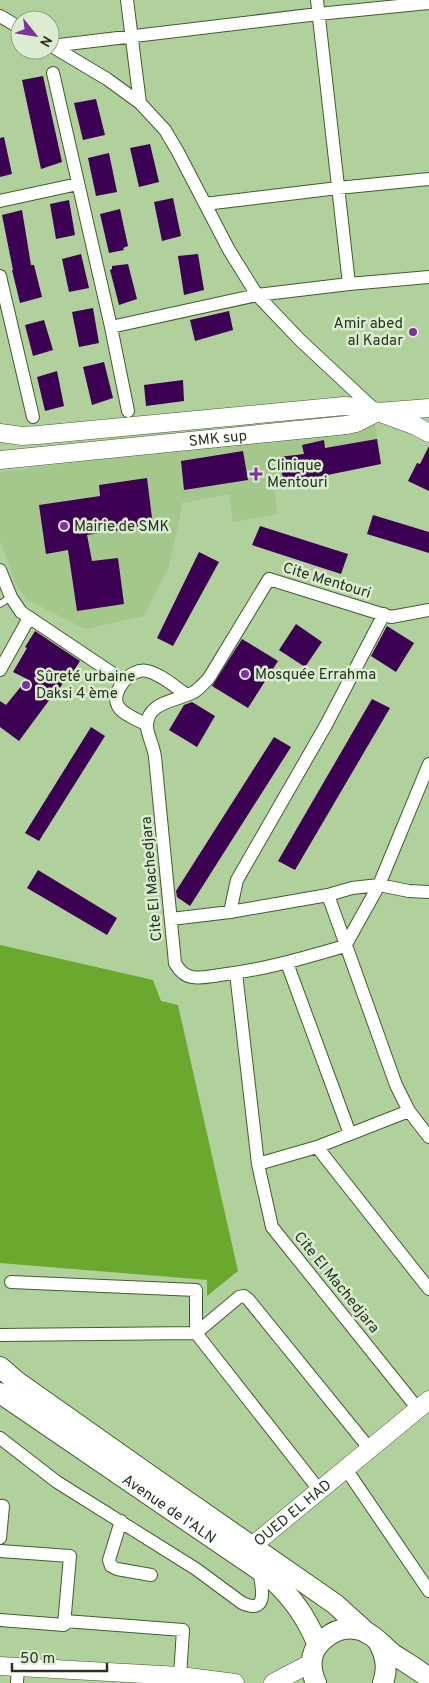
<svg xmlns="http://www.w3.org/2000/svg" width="429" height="1683" font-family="Overpass,sans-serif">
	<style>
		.built { fill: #a4c78c }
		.forest { fill: #6aa92d }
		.building { fill: #3c0153 }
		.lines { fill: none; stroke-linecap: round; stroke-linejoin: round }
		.lane-casing { stroke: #425d2d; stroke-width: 8 }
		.street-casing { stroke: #425d2d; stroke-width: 14 }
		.secondary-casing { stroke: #425d2d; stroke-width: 19 }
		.primary-casing { stroke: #425d2d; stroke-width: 22 }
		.lane { stroke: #fff; stroke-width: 6 }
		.street { stroke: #fff; stroke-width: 12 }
		.secondary { stroke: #fff; stroke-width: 18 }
		.primary { stroke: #fff; stroke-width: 20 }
		.poi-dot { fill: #7e31a2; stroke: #dcecd1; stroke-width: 2 }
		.labels { text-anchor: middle; stroke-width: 5; stroke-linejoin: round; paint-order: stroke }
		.poi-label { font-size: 15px; fill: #26331e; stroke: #dcecd1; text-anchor: start }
		.street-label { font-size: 15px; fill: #26331e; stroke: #dcecd1 }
	</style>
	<rect width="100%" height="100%" fill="#b1d19c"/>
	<path class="built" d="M375,424L381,464L274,485L277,514L233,522L229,494L184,503L183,501L169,567L144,616L85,629L26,599L16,585L0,540V472Z"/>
	<path class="forest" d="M0,945L153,980L161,1001L178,1005L238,1271L207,1296V1280L0,1263Z"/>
	<path class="building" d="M43,76L62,162L41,169L22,80Z
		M96,99L105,135L83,140L74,103Z
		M4,137L12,174L0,177V138Z
		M150,144L159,182L139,187L130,148Z
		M109,153L117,192L96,196L88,158Z
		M173,198L181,236L162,241L154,202Z
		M69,200L75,235L56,239L50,204Z
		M120,209L128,246L123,248L124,250L109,253L100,214Z
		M22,210L31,265H34L42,297L20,303L12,270H13L2,215Z
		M81,254L89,288L69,292L62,259Z
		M198,254L204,290L184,295L178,256Z
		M128,264L137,299L119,305L110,270L112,269V266Z
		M93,308L99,343L79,347L72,312Z
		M229,311L233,330L195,341L190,320Z
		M44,320L53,350L33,356L25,325Z
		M104,362L113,398L92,405L83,367Z
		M57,371L64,406L45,411L37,377Z
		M183,380L184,401L146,406L144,385Z
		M377,439L381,464L284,484L279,457L304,454L302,445L324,440L325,448Z
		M429,446V491L408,481L417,463L420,464Z
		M243,451L248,480L184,490L181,461Z
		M147,478L153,526L87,535L92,561L118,558L124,604L77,611L68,550L46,554L39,505L100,496L99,485Z
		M373,515L429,532V553L367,534Z
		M260,526L348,554L341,574L252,545Z
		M199,552L219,562L173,646L157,638Z
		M296,624L322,642L305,667L279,650Z
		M387,626L414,643L396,672L371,656Z
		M35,631L80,661L71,675L69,673L55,696L53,695L19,741L0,727V701L6,705L27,679L13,672L27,648L25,647Z
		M242,639L278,661L248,708L212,686Z
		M372,699L390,708L295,870L278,861Z
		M192,702L215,716L197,747L169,730L184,705Z
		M91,727L105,736L39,841L25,833Z
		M274,737L291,747L190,906L177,897L176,891Z
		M38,870L117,918L107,935L27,888Z"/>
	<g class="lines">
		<g class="lane-casing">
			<path id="lane" d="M0,604L11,597"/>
		</g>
		<g class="street-casing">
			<path id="street" d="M127,0L140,103
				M317,0L349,284
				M0,16L20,28
				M50,45L107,79L140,103L165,130L178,152L229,250L257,295L300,340L376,411
				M51,46L318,14L429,3
				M53,73L111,327L128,411
				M0,201L78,184
				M205,204L338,188L429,179
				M0,276L33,417
				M111,327L257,295L349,284L429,277
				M0,570L11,597L21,612L124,681
				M429,610L391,617L269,579L209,678C204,683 200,688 194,692C178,701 146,701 147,727C148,737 154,747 155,757L175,963C179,970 184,976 192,977C201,979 211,976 220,975C263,970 304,958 345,946L379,885L429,764
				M0,670L29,618
				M147,725C139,720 123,715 118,706C110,693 130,667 147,671C161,674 175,687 187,695
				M328,895L396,1085L409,1111L429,1137
				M230,912L237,880L326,725L384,614
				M171,919L230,912L328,895L352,888L379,885L409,891L429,892
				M287,963L350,1134
				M236,973L258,1164L272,1227L418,1409
				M317,1147L429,1289
				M258,1164L317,1147L409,1111
				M0,1335L196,1333V1290L11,1282
				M0,1438L57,1482L196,1569L242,1603C269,1615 262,1587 259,1571
				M346,1469L429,1591
				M320,1491L196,1333L239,1297L244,1296L248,1299L369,1448
				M0,1506H3L0,1538
				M121,1521L109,1560L111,1566L117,1569L151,1575
				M0,1551L70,1556L64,1625L0,1620
				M65,1621L183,1630L180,1676
				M17,1683L18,1667"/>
		</g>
		<g class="secondary-casing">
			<g id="secondary">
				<path d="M0,433L22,436L38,435L344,406L359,407L378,412L429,408"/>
				<path id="s1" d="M0,460L347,425L356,423L378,412L416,426L429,433"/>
				<path id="s2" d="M246,1557L252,1546L429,1400"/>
				<path d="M0,1666L180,1676L235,1683"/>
				<path d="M273,1683L311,1663"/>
			</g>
		</g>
		<g class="primary-casing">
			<g id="primary">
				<path d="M0,1367L16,1381L142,1470L335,1604L367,1633"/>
				<path id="s3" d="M0,1393L271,1578C293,1598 306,1617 318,1645"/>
				<path d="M379,1643C386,1657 388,1668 383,1683"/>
				<path d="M316,1683C310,1670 309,1654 320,1643C332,1630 349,1624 366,1632C376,1637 384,1647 393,1654C405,1662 417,1669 429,1678"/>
			</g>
		</g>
		<use href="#lane" class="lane"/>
		<use href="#street" class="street"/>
		<use href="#secondary" class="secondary"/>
		<use href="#primary" class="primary"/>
	</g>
	<g class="poi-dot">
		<circle cx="413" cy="332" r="5"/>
		<path d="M253.5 466.5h5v5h5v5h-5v5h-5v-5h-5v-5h5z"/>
		<circle cx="64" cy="526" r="5"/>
		<circle cx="245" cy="674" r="5"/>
		<circle cx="26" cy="685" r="5"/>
	</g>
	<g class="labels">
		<g class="poi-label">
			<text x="403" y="328" text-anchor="end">Amir abed<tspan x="403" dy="17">al Kadar</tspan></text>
			<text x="267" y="470">Clinique<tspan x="267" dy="17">Mentouri</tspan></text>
			<text x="74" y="531">Mairie de SMK</text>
			<text x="255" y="679">Mosquée Errahma</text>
			<text x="36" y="681">Sûreté urbaine<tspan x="36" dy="17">Daksi 4 ème</tspan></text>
		</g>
		<g class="street-label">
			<text dy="5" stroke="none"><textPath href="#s1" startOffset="219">SMK sup</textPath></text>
			<text transform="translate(327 580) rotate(17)" y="5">Cite Mentouri</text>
			<text transform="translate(151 879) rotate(-95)" y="5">Cite El Machedjara</text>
			<text transform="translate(337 1282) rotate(51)" y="5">Cite El Machedjara</text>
			<text dy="5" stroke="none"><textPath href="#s3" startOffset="205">Avenue de l'ALN</textPath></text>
			<text dy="5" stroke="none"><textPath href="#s2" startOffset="65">OUED EL HAD</textPath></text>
		</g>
	</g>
	<g transform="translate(35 35) rotate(120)"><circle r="24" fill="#dcecd1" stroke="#93a289"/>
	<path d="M0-4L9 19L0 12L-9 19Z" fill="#7e31a2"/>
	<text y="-8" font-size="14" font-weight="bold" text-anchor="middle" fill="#26331e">N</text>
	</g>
	<path d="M12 1663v8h95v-8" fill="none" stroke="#26331e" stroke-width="2.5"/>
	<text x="20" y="1663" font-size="15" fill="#26331e" stroke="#dcecd1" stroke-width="4" paint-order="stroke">50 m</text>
</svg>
